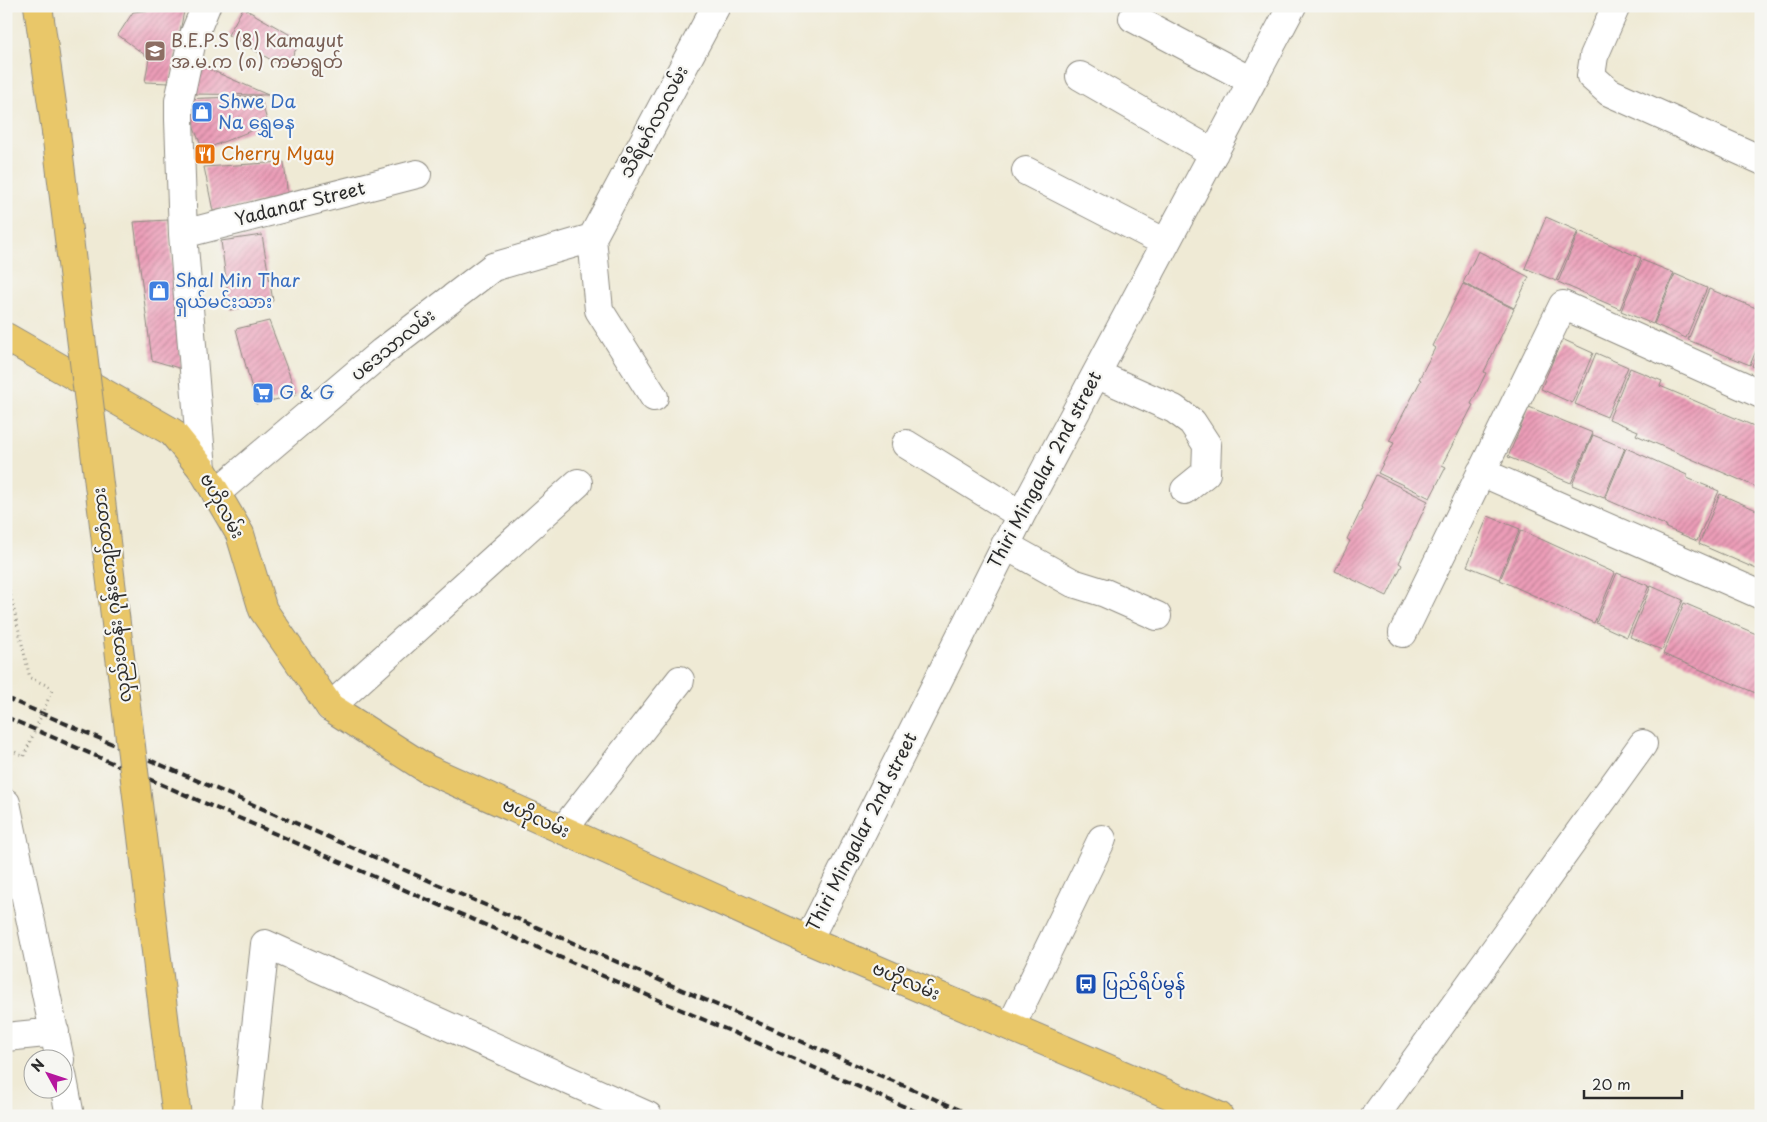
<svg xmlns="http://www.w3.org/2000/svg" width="1767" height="1122" font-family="'Playpen Sans','Noto Sans Myanmar',sans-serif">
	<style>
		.building { fill: url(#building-hatch) }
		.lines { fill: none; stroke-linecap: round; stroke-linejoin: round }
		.minor-casing { stroke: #8d8a80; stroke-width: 30 }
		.major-casing { stroke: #8d8a80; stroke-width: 30 }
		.path { stroke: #8d8a80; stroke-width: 3; stroke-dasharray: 1 4; stroke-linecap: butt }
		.minor { stroke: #fff; stroke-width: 28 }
		.major { stroke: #e9c769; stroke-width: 28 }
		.rail { stroke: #2b2b2b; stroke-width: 4; stroke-dasharray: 8 4; stroke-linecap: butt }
		.major-bridge-casing { stroke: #8d8a80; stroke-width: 30; stroke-linecap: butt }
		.path-bridge { stroke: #8d8a80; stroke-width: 3; stroke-dasharray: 1 4; stroke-linecap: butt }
		.major-bridge { stroke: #e9c769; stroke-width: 28 }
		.labels { text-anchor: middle; stroke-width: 4.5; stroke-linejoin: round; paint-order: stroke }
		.education-label { font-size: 18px; fill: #785e54; stroke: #f6f6f2; text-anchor: start }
		.shop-label { font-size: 18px; fill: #366cbe; stroke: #f6f6f2; text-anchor: start }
		.street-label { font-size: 18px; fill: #2b2b2b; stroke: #f6f6f2 }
		.food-label { font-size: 18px; fill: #c56008; stroke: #f6f6f2; text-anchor: start }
		.transit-label { font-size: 18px; fill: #164399; stroke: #f6f6f2; text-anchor: start }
	</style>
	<defs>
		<pattern id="building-hatch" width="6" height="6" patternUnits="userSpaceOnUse" patternTransform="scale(1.25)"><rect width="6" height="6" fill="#ec9db8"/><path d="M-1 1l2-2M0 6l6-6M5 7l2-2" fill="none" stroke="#bf8096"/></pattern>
	</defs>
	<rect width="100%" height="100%" fill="#f6f6f2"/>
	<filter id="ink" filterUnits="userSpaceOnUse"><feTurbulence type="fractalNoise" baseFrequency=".02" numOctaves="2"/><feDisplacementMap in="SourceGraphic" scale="10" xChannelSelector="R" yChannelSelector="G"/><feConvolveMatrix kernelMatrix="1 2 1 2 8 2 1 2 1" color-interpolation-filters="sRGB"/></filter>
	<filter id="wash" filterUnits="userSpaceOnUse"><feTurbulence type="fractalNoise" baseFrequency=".0096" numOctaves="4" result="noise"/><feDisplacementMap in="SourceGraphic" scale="20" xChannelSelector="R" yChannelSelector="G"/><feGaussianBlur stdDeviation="1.12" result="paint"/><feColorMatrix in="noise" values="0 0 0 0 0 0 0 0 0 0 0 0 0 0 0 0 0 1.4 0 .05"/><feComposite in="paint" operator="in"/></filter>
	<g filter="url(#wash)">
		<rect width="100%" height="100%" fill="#efead5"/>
		<g id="blocks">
			<path class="building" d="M185,6L170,83L145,82L149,58L118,35L133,12Z
				M243,8L301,41L285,68L228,35Z
				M202,66L268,95L192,94Z
				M260,96L268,124L203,150L182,99Z
				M284,162L288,198L213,211L204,167Z
				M1546,217L1578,231L1556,281L1525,268Z
				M168,220L182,369L152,360L134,222Z
				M1579,231L1641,258L1620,309L1558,282Z
				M262,235L273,301L230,310L221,241Z
				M1478,251L1529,277L1514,308L1463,283Z
				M1642,260L1674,273L1653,324L1621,311Z
				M1675,274L1707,288L1686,338L1654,324Z
				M1463,284L1514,309L1484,372L1486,373L1471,404L1473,405L1442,465L1446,467L1430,498L1378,473L1394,443L1389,441L1421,380L1419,379L1435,348L1432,346Z
				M1709,289L1761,310V339L1750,365L1688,340Z
				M269,321L297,395L256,404L236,329Z
				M1562,339L1593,353L1572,403L1541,389Z
				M1761,345V370L1752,366Z
				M1596,353L1628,367L1607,417L1575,404Z
				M1630,368L1662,381L1660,386L1761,429V489L1636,435L1638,431L1609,419Z
				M1529,407L1593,433L1571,483L1508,457Z
				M1593,435L1625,448L1604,498L1572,485Z
				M1626,448L1687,475V478L1719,491L1697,541L1666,528L1667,526L1605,499Z
				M1376,475L1428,501L1399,563L1402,565L1387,596L1335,571L1350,541L1347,539L1362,508L1361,507Z
				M1720,494L1761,512V571L1699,544Z
				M1488,516L1520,529L1499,579L1467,566Z
				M1521,530L1615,573L1594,623L1500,580Z
				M1617,573L1649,586L1627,637L1596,623Z
				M1651,586L1683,600L1662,650L1630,637Z
				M1684,603L1761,636V696L1757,695L1758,694L1663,654Z"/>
		</g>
	</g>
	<g filter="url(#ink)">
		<use href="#blocks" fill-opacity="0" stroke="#8d8a80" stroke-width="1"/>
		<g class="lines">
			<g class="minor-casing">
				<path id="minor" d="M1616,6L1594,56L1591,76L1609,92L1761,160
					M1133,18L1252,81
					M1080,76L1214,153
					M1026,171L1166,243
					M183,234L417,174
					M592,238L716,6
					M592,238L599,310L654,397
					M1096,374L1174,409L1192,422L1207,445L1206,473L1185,490
					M906,444L1021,515
					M202,469L183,234L179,120V101L192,40L206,6
					M1481,472L1761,595
					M216,493L382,352L493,267L592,238
					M1005,545L1073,583L1105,593L1157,616
					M1403,633L1563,305L1761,394
					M330,707L578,483
					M6,803L60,1060
					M563,830L680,680
					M808,940L1021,515L1292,6
					M1011,1026L1102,839
					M6,1037L55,1032
					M62,1074L70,1116
					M250,1116L247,1111L265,944L648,1116
					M1375,1116L1643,744"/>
			</g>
			<g class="major-casing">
				<path id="major" d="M38,6L56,132
					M6,337L172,432L202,469L240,534L263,610L330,707L427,769L808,940L1219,1116
					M169,1058L177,1116"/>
			</g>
			<path class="path" d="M6,576L30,678L53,688
				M6,748L24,756"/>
			<use href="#minor" class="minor"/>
			<use href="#major" class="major"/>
			<path class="rail" d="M6,698L974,1116
				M6,717L926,1116"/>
			<g class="major-bridge-casing">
				<path id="major-bridge" d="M56,132L169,1058"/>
			</g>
			<path class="path-bridge" d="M24,756L53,688"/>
			<use href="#major-bridge" class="major-bridge"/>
		</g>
	</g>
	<defs>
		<g id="school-square" transform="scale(1.125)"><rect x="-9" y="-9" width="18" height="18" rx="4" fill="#8d6e63" stroke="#f6f6f2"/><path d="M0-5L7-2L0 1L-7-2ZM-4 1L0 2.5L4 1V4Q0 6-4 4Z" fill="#fff"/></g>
		<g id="shop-square" transform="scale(1.125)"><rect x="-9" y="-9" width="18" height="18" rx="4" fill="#3f7fe0" stroke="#f6f6f2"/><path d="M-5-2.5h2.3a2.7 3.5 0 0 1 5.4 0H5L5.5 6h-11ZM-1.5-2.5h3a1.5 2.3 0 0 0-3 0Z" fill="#fff"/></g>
		<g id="restaurant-square" transform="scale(1.125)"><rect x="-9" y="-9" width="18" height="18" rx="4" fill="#e8710a" stroke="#f6f6f2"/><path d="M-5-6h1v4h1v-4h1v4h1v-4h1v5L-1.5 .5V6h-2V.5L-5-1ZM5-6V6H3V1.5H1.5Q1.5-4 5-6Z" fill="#fff"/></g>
		<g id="supermarket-square" transform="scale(1.125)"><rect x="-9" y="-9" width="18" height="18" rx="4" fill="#3f7fe0" stroke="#f6f6f2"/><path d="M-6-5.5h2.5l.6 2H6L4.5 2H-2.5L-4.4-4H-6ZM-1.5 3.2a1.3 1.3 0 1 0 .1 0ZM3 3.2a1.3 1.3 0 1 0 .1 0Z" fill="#fff"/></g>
		<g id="bus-square" transform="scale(1.125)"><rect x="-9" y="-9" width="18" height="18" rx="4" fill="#1a4fb4" stroke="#f6f6f2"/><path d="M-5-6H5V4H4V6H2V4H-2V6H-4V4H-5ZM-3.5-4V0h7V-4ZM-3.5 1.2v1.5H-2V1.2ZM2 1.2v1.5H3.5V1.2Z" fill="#fff"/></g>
	</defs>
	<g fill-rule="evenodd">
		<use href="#school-square" x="155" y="51"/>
		<use href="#shop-square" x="202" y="112"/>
		<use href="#restaurant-square" x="205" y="154"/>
		<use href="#shop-square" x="159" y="291"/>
		<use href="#supermarket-square" x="263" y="393"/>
		<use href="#bus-square" x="1086" y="984"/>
	</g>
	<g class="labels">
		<g class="education-label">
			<text x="171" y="47">B.E.P.S (8) Kamayut<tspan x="171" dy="21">အ.မ.က (၈) ကမာရွတ်</tspan></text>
		</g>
		<g class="shop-label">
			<text x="218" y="108">Shwe Da<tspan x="218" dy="21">Na ရွှေဓန</tspan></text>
			<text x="175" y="287">Shal Min Thar<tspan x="175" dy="21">ရှယ်မင်းသား</tspan></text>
			<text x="279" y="399">G &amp; G</text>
		</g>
		<g class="street-label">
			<text transform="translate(654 122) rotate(-62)" y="6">သီရိမင်္ဂလာလမ်း</text>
			<text transform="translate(300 204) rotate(-14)" y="6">Yadanar Street</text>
			<text transform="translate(393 345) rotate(-39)" y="6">ပဒေသာလမ်း</text>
			<text transform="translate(1045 470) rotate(-62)" y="6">Thiri Mingalar 2nd street</text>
			<text transform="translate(222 506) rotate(61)" y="6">ဗဟိုလမ်း</text>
			<text transform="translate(112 595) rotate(-97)" y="6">လှည်းတန်း ဂုန်းကျော်တံတား</text>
			<text transform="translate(536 818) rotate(24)" y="6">ဗဟိုလမ်း</text>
			<text transform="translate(862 832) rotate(-63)" y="6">Thiri Mingalar 2nd street</text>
			<text transform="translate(906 981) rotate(23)" y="6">ဗဟိုလမ်း</text>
		</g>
		<g class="food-label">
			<text x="221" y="160">Cherry Myay</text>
		</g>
		<g class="transit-label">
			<text x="1102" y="990">ပြည်ရိပ်မွန်</text>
		</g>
	</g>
	<rect width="1767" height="1122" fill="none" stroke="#f6f6f2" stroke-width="25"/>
	<g transform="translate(48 1074) rotate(310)"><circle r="24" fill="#f6f6f2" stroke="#a5a5a2"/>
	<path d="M0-4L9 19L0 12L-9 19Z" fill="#b5179e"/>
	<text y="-8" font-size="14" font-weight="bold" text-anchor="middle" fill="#2b2b2b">N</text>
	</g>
	<path d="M1584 1090v8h98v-8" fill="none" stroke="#2b2b2b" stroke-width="2.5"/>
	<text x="1592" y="1090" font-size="15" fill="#2b2b2b" stroke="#f6f6f2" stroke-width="4" paint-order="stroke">20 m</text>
</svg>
